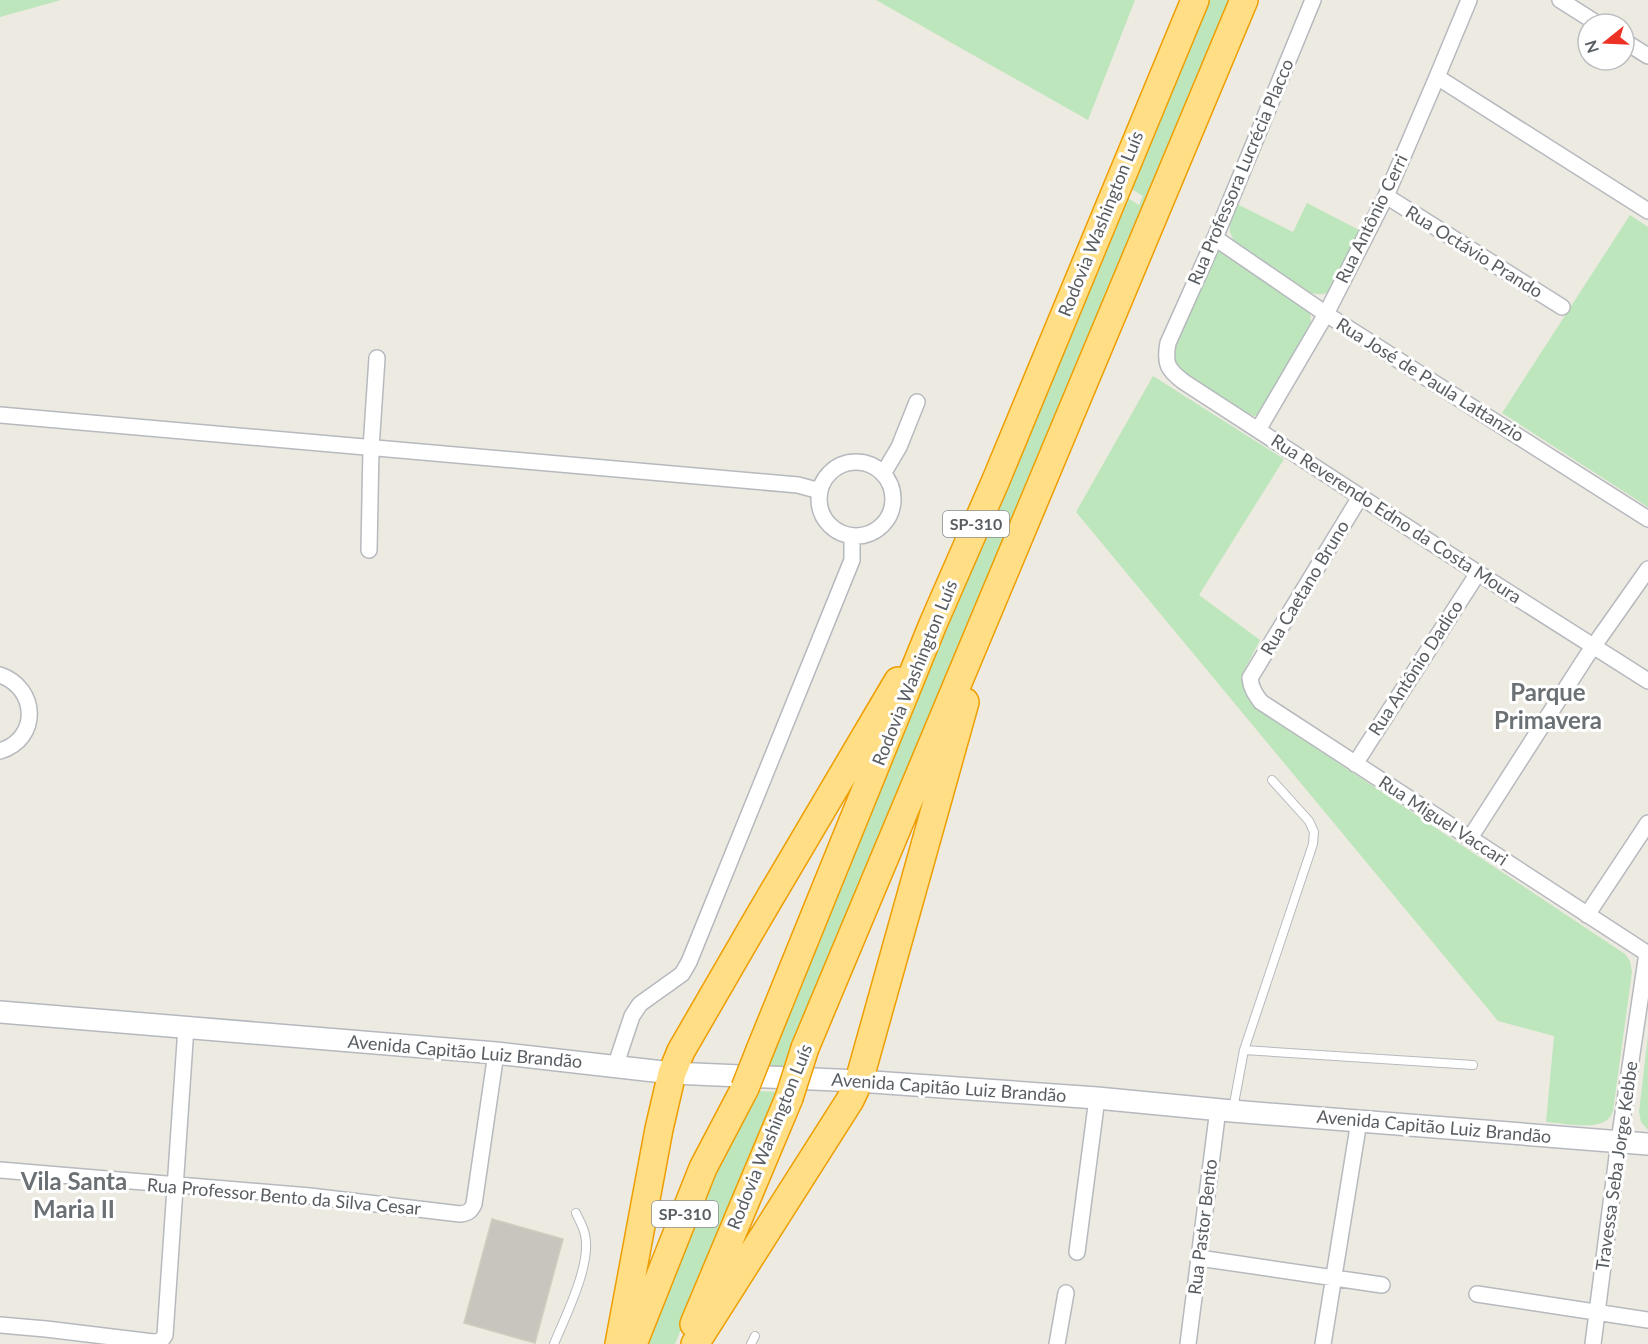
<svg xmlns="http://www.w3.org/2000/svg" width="1648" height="1344" font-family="Lato,sans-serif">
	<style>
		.green { fill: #bde6bc }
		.building { fill: #c8c5be; stroke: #d2ccbf; stroke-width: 1.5 }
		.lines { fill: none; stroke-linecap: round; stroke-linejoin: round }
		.lane-casing { stroke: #b6b9be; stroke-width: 10 }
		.street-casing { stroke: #b6b9be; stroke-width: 18 }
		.secondary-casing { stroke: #b5b8be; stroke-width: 24 }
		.highway-casing { stroke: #ee9e00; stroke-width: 30 }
		.lane { stroke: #fff; stroke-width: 8 }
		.street { stroke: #fff; stroke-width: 15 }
		.secondary { stroke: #fff; stroke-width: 21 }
		.highway { stroke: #ffde86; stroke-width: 27 }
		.highway-bridge-casing { stroke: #ee9e00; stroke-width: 30; stroke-linecap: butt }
		.highway-bridge { stroke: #ffde86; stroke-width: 27 }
		.labels { text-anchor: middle; stroke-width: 6; stroke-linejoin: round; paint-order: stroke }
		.shield { fill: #fff; stroke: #8b8e91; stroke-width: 1.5 }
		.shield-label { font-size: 16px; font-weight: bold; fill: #595e62 }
		.street-label { font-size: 18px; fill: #595e62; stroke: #fff }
		.district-label { font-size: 24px; font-weight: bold; fill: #6a7074; stroke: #fff }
	</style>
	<rect width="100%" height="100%" fill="#edeae1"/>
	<path class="green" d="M0,0H61L0,17Z
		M876,0H1135L1088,120Z
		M1204,0H1235L790,1071L767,1068L1121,194L1139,205L1143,196L1128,187Z
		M1307,203L1359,230L1333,289C1325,295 1321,295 1311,293L1234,242L1230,232L1229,223L1237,204L1293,232Z
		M1630,215L1648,227V507L1502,413Z
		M1220,248L1307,306L1310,313L1311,322L1259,415L1254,416L1245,412L1184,378L1172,357V342L1215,251Z
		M1153,376L1284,459L1199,595L1260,640C1244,673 1234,677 1257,709L1625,954L1630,961L1632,972L1613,1111C1611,1116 1609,1119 1604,1122C1591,1129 1561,1123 1546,1122L1554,1036L1498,1021L1076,512Z
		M1648,1035V1130L1641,1122L1639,1112Z
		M759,1091L781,1092L675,1344H645L749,1095Z"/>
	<path class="building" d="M492,1219L563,1239L535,1343L464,1323Z"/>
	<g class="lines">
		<g class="lane-casing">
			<path id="lane" d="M1244,1050L1473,1065
				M1233,1109L1244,1050L1313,844L1314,832L1309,821L1272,780
				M554,1344C565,1317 592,1264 585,1235C584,1228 579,1220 576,1213
				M751,1344L755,1336"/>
		</g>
		<g class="street-casing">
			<path id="street" d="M1313,0L1215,238L1168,343C1164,364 1168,370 1184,382L1478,573L1648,681
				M1560,0L1598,24
				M1624,41L1648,56
				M1437,77L1648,211
				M1386,196L1562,307
				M1215,238L1326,314L1648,519
				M0,415L798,485L820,491
				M1258,430L1326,314L1386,196L1437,77L1469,0
				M819 499a37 37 0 1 1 74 0a37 37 0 1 1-74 0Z
				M883,474L899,447L917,402
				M1360,497L1250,678C1251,688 1255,694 1261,702L1648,954
				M369,550L371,448L377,358
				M0,675C38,688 40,739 0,751
				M1355,764L1478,573
				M1470,838L1586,657L1648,569
				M1587,915L1648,823
				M615,1067L632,1016L640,1004L682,974L689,962L852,560V536
				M0,1170L310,1196L460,1214C468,1213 471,1211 474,1204L496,1053
				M1077,1252L1097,1098
				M1199,1258L1382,1285
				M1477,1294L1648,1320
				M0,1325L46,1329L153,1342L161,1341L165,1335L186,1027
				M1057,1344L1066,1293
				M1188,1344L1218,1109
				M1323,1344L1359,1121
				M1593,1344L1619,1141L1647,953"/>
		</g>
		<g class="secondary-casing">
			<path id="secondary" d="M0,1012L496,1053L672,1073L859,1081L1097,1098L1232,1111L1648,1144"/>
		</g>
		<g class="highway-casing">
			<path id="highway" d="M805,1048L1244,0
				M760,1050L933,624L996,480L1195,0
				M694,1324L789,1098
				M619,1344L659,1129L672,1073L681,1051L758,918L898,681
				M633,1344L703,1168L745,1088
				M695,1344L850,1100L859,1081L965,702"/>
		</g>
		<use href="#lane" class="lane"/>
		<use href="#street" class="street"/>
		<use href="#secondary" class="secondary"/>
		<use href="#highway" class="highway"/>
		<g class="highway-bridge-casing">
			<path id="highway-bridge" d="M745,1088L760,1050
				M789,1098L805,1048"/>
		</g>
		<use href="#highway-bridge" class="highway-bridge"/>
	</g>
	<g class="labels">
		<g class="shield">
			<rect x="943" y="511" width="66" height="26" rx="4.5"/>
			<rect x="652" y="1201" width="66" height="26" rx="4.5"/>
		</g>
		<g class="shield-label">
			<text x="976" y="530">SP-310</text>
			<text x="685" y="1220">SP-310</text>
		</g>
		<g class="street-label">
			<text transform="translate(1241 172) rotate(-67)" y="6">Rua Professora Lucrécia Placco</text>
			<text transform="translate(1372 219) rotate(-64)" y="6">Rua Antônio Cerri</text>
			<text transform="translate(1101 224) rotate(-68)" y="6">Rodovia Washington Luís</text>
			<text transform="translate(1474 252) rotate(32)" y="6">Rua Octávio Prando</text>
			<text transform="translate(1430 380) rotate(32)" y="6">Rua José de Paula Lattanzio</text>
			<text transform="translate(1396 519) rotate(33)" y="6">Rua Reverendo Edno da Costa Moura</text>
			<text transform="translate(1305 588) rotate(-59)" y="6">Rua Caetano Bruno</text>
			<text transform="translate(1416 668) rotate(-57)" y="6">Rua Antônio Dadico</text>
			<text transform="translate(915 673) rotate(-68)" y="6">Rodovia Washington Luís</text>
			<text transform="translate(1443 821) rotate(33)" y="6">Rua Miguel Vaccari</text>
			<text transform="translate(465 1052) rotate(5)" y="6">Avenida Capitão Luiz Brandão</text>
			<text transform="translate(949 1088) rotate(4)" y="6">Avenida Capitão Luiz Brandão</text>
			<text transform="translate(1434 1127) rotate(5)" y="6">Avenida Capitão Luiz Brandão</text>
			<text transform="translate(770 1137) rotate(-68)" y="6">Rodovia Washington Luís</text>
			<text transform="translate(1617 1166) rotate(-82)" y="6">Travessa Seba Jorge Kebbe</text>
			<text transform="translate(284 1197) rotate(5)" y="6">Rua Professor Bento da Silva Cesar</text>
			<text transform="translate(1203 1227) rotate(-83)" y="6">Rua Pastor Bento</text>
		</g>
		<g class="district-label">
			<text x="1548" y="701">Parque<tspan x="1548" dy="28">Primavera</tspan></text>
			<text x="74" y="1190">Vila Santa<tspan x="74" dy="28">Maria II</tspan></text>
		</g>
	</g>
	<g transform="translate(1606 42) rotate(252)"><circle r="28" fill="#ffffff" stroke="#bdbfc0" stroke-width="1.5"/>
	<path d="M0-4.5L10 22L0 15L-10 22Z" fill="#ee3125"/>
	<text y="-9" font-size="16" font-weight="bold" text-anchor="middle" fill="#595e62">N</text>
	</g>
</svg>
